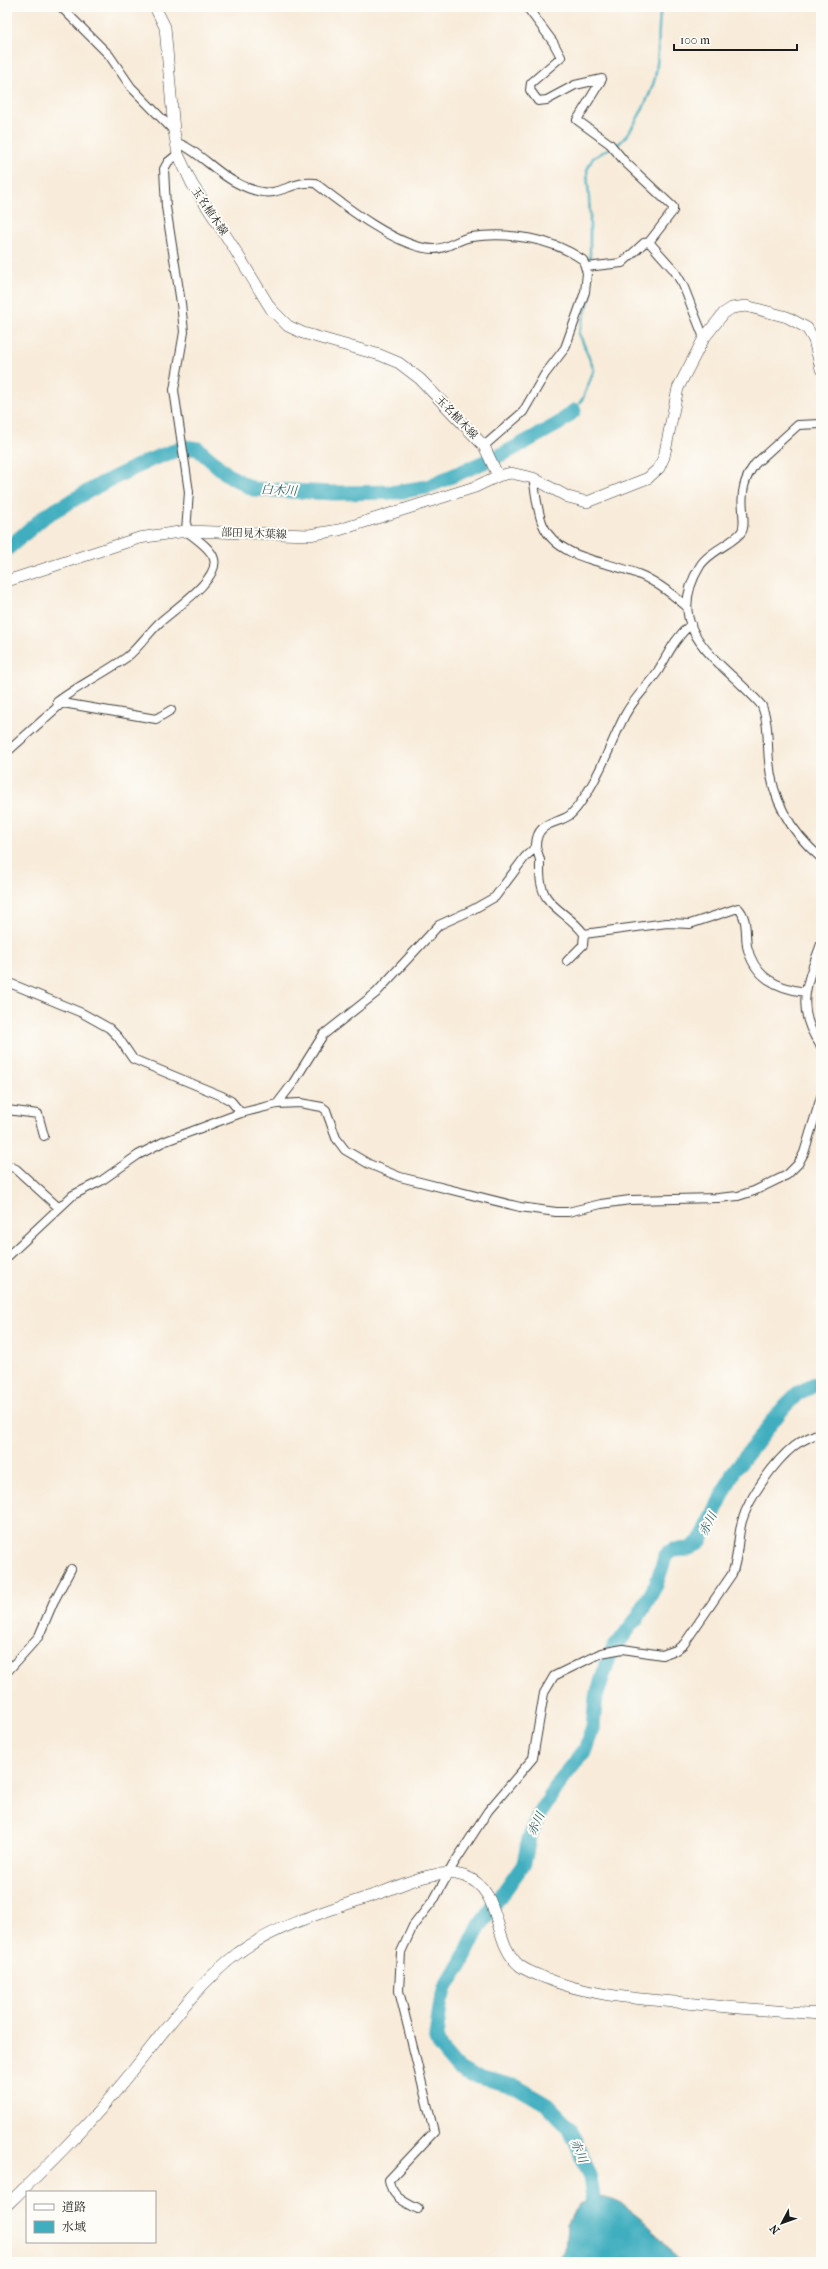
<svg xmlns="http://www.w3.org/2000/svg" width="828" height="2269" font-family="'IM FELL French Canon','Noto Serif JP',serif">
	<style>
		.water { fill: #41aebf; stroke: #2e656e }
		.lines { fill: none; stroke-linecap: round; stroke-linejoin: round }
		.stream { stroke: #41aebf; stroke-width: 2.5 }
		.river { stroke: #41aebf; stroke-width: 15 }
		.street-casing { stroke: #3d3b38; stroke-width: 10 }
		.secondary-casing { stroke: #3d3b38; stroke-width: 12 }
		.street { stroke: #fff; stroke-width: 8 }
		.secondary { stroke: #fff; stroke-width: 11 }
		.labels { text-anchor: middle; stroke-width: 4; stroke-linejoin: round; paint-order: stroke }
		.street-label { font-size: 11px; fill: #1c1c1c; stroke: #fdfcf7 }
		.water-label { font-size: 12px; font-style: italic; fill: #2d5e65; stroke: #fdfcf7 }
	</style>
	<rect width="100%" height="100%" fill="#fdfcf7"/>
	<filter id="ink" filterUnits="userSpaceOnUse"><feTurbulence type="fractalNoise" baseFrequency=".025" numOctaves="2"/><feDisplacementMap in="SourceGraphic" scale="8" xChannelSelector="R" yChannelSelector="G"/><feConvolveMatrix kernelMatrix="1 2 1 2 8 2 1 2 1" color-interpolation-filters="sRGB"/></filter>
	<filter id="wash" filterUnits="userSpaceOnUse"><feTurbulence type="fractalNoise" baseFrequency=".012" numOctaves="4" result="noise"/><feDisplacementMap in="SourceGraphic" scale="16" xChannelSelector="R" yChannelSelector="G"/><feGaussianBlur stdDeviation="0.9" result="paint"/><feColorMatrix in="noise" values="0 0 0 0 0 0 0 0 0 0 0 0 0 0 0 0 0 1.4 0 .05"/><feComposite in="paint" operator="in"/></filter>
	<g filter="url(#wash)">
		<rect width="100%" height="100%" fill="#f8ebd9"/>
		<path class="water" d="M598,2197C632,2200 660,2237 680,2262H558L565,2251L567,2224L572,2213L580,2204Z"/>
		<g class="lines">
			<path class="stream" d="M615,146C630,139 651,94 655,78C660,55 657,30 661,7
				M590,265V214L587,170L593,158L610,148
				M574,411L583,398L594,370L579,333L591,294L590,276"/>
			<path class="river" d="M7,549L45,516L101,484L150,460L185,447L198,449L228,475L253,489L334,493L397,492L427,487L507,452L558,424L574,411
				M596,2217L590,2177L570,2128L548,2105L517,2087L470,2075L456,2067L440,2048L436,2036L441,2001L445,1988L461,1964L479,1927L524,1863L529,1839L538,1817L556,1787L585,1750L593,1726L596,1697L611,1652L638,1617L656,1585L665,1557L668,1553L673,1550L690,1549L701,1540L734,1471L784,1407L798,1393L821,1382"/>
		</g>
	</g>
	<g filter="url(#ink)">
		<g class="lines">
			<g class="street-casing">
				<path id="street" d="M61,7L109,55L131,87L174,131
					M527,7L553,42L561,57L531,83L530,90L538,101L547,100L575,85L602,79L577,120L610,144L625,162L673,207V211L649,242L674,270L683,285L704,338
					M176,143C190,144 218,174 235,182C246,188 260,194 273,192C288,189 299,181 315,183C342,204 399,249 434,249C447,249 458,239 471,237C509,232 552,238 583,260L587,273L585,292L565,348L545,374L523,412L484,446
					M586,267L622,263L644,243L649,242
					M821,424L798,425L755,464C744,479 741,492 743,510C743,517 745,525 742,531C736,542 709,551 700,566C659,633 726,663 762,706C769,724 767,742 769,761C772,800 792,833 821,858
					M533,478C536,493 537,511 543,525C558,560 608,561 638,574C656,581 671,593 686,606
					M171,710L156,719L57,702C79,685 105,673 127,657C139,647 147,635 158,624C171,611 220,580 214,559C211,548 195,538 186,531L189,492L174,390L184,332L181,303L166,207L164,169L168,162L178,154
					M7,752L62,703
					M584,934L667,923L690,924L738,908C748,918 745,933 747,946C754,977 776,988 805,992
					M821,944C807,982 794,1010 821,1046
					M567,961L583,945L584,934C573,918 557,912 547,898C539,887 540,872 540,860C539,855 536,850 536,845C537,821 556,825 570,815C576,810 581,802 585,796C602,771 611,742 625,715C634,698 648,686 658,671C668,654 675,638 691,624
					M7,982L82,1013L109,1028L118,1037L133,1059L222,1096L231,1101L241,1113
					M277,1104L300,1103L322,1107L326,1110L336,1138L345,1150L369,1164L400,1177L520,1207L556,1212H568L601,1204L630,1200L718,1198L738,1196L754,1191L787,1175L798,1164L804,1153L821,1097
					M7,1110L38,1114L44,1136
					M7,1165L16,1169L59,1208
					M7,1257L73,1195L101,1181L138,1155L163,1142L241,1113L277,1104L293,1083L323,1035L376,993L439,925L472,910L495,897L525,857L536,847
					M7,1672L39,1636L53,1603L71,1569
					M418,2209C404,2202 391,2196 389,2180L434,2132L399,1991L401,1952L413,1926L435,1898L453,1865L488,1811L533,1758L544,1693L554,1676L601,1653L623,1649L662,1655L676,1650L684,1644L732,1574C739,1556 737,1539 742,1521C749,1497 775,1461 794,1446C802,1440 812,1436 821,1432"/>
			</g>
			<g class="secondary-casing">
				<path id="secondary" d="M155,7L165,27L174,131L178,154L192,184L232,245L271,309L288,326L303,333L380,355L399,363L420,379L484,446L498,476
					M7,581L139,538L186,531L309,535L339,530L475,487L498,476L511,473L533,478L568,497L587,502L648,478L659,468L664,457L678,388L704,338L724,313L732,308L746,306L787,317L807,328L814,340L821,369
					M7,2205C47,2166 86,2128 121,2085C156,2043 195,1985 238,1953C279,1924 330,1910 377,1894C403,1885 436,1867 464,1876C504,1889 491,1943 520,1966C527,1971 535,1974 543,1977C585,1995 630,1998 675,2002C724,2007 772,2011 821,2014"/>
			</g>
			<use href="#street" class="street"/>
			<use href="#secondary" class="secondary"/>
		</g>
	</g>
	<g class="labels">
		<g class="street-label">
			<text transform="translate(210 211) rotate(56)" y="4">玉名植木線</text>
			<text transform="translate(457 417) rotate(46)" y="4">玉名植木線</text>
			<text transform="translate(254 533) rotate(2)" y="4">部田見木葉線</text>
		</g>
		<g class="water-label">
			<text transform="translate(279 490) rotate(3)" y="4">白木川</text>
			<text transform="translate(708 1524) rotate(-63)" y="4">赤川</text>
			<text transform="translate(536 1824) rotate(-66)" y="4">赤川</text>
			<text transform="translate(579 2151) rotate(68)" y="4">赤川</text>
		</g>
	</g>
	<rect width="828" height="2269" fill="none" stroke="#fdfcf7" stroke-width="24"/>
	<rect x="26" y="2191" width="130" height="52" fill="#fdfcf7" stroke="#a3a29f"/>
	<rect x="34" y="2204" width="20" height="6" fill="#ffffff" stroke="#a3a29f"/>
	<text x="62" y="2211" font-size="12" fill="#1c1c1c">道路</text>
	<rect x="34" y="2221" width="20" height="12" fill="#41aebf" stroke="#a3a29f"/>
	<text x="62" y="2231" font-size="12" fill="#1c1c1c">水域</text>
	<g transform="translate(782 2223) rotate(229)" stroke="#fdfcf7" stroke-width="3" paint-order="stroke">
	<path d="M0-3L7 15L0 10L-7 15Z" fill="#1c1c1c"/>
	<text y="-6" font-size="11" font-weight="bold" text-anchor="middle" fill="#1c1c1c">N</text>
	</g>
	<path d="M674 44v6h123v-6" fill="none" stroke="#1c1c1c" stroke-width="2"/>
	<text x="680" y="44" font-size="12" fill="#1c1c1c" stroke="#fdfcf7" stroke-width="3" paint-order="stroke">100 m</text>
</svg>
